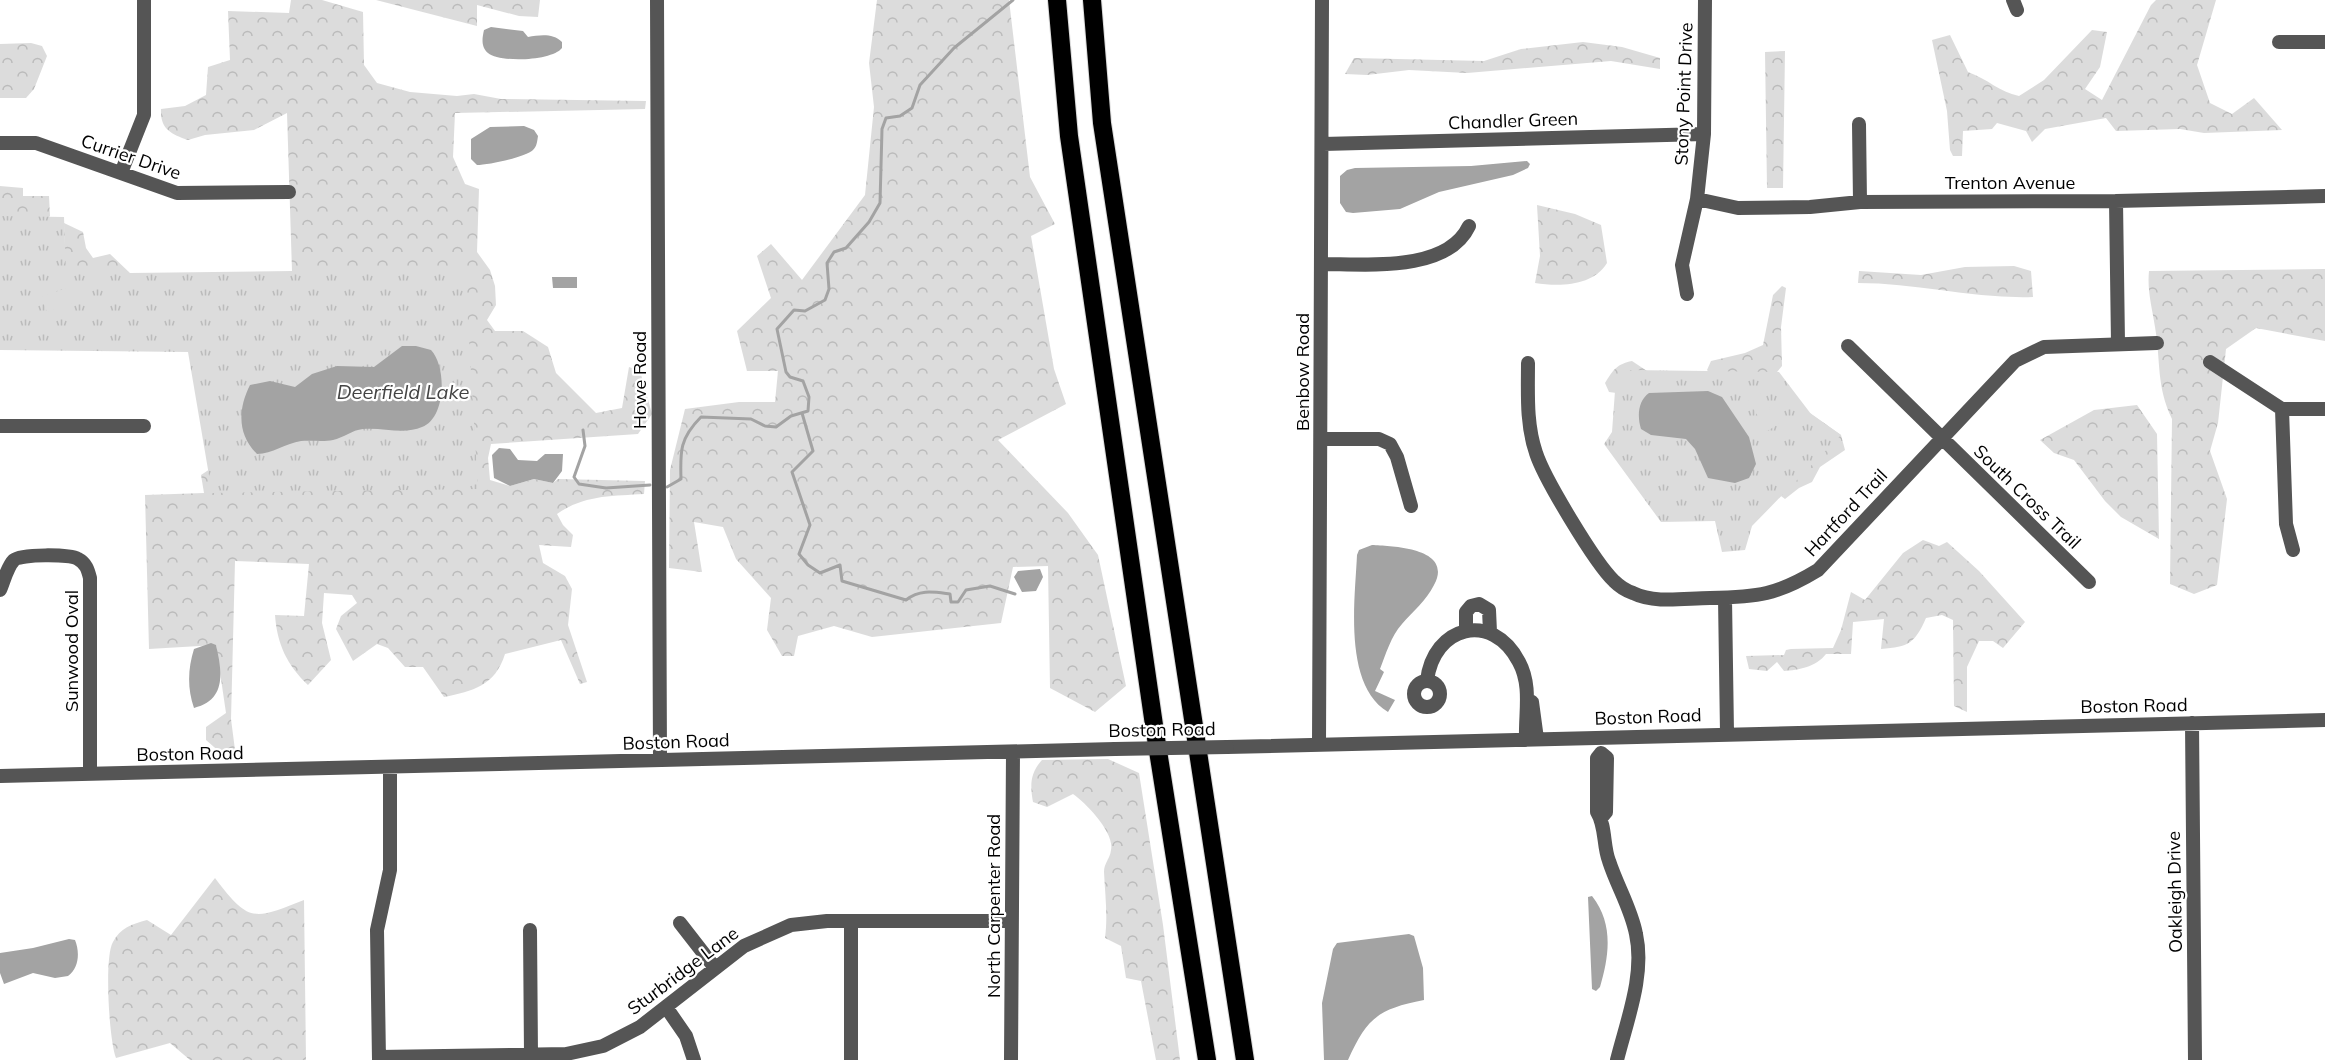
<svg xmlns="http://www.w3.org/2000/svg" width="2325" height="1060" font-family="Mulish,sans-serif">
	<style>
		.forest { fill: url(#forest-crowns) }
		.park { fill: url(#park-tufts) }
		.pitch { fill: #dcdcdc }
		.water { fill: #a3a3a3 }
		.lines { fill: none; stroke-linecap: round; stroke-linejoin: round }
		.stream { stroke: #a3a3a3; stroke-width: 3 }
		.highway-casing { stroke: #dbdbdb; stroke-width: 20 }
		.minor { stroke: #555; stroke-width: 14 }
		.highway { stroke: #000; stroke-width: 18 }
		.minor-bridge { stroke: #555; stroke-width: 14 }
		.labels { text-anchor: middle; stroke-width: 4.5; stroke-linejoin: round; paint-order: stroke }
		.street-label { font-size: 18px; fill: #000; stroke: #fff }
		.water-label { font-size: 20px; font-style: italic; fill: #444; stroke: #fff }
	</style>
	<defs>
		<pattern id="forest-crowns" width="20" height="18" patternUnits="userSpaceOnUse" patternTransform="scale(1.5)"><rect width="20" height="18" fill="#dcdcdc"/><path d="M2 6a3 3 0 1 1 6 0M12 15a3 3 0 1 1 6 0" fill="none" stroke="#bbb"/></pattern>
		<pattern id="park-tufts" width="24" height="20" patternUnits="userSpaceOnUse" patternTransform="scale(1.5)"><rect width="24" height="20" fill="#dcdcdc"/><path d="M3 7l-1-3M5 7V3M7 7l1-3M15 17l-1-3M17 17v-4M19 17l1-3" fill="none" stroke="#bbb"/></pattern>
	</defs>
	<rect width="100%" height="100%" fill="#fff"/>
	<path class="forest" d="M291,0H322L363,12L364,65L377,83L410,92L457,96L474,94L501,99L646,101L645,109L455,113L453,157L465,184L479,189L477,252L490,270L495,286L496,305L487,320L495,331H523L548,347L556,373L596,413L622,408L629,367L640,371L652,414L638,434L491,444L488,458L490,480L510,486L534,479L553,483L558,479L645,481L644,494C612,496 584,495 557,514L563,525L573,535L571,547L539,545L543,563L565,576L572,589L568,625L587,682L580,684L561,640L505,654C495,686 473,691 444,697L423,667H405L388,648L377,644L353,661L336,629L341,616L357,603L352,595L324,593L322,623L331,660L308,685C287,665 277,644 275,615L304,616L309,564L235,561L231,719L235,750L222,754L206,740V727L226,713L216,645L149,649L145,495L204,493L201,475L222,461L451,489L65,274L64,223L83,232L86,248L93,258L110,254L130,273L292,271L287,113L254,130L205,135L188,140C171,134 160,129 161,109L185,106L206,95L208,67L230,60L228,11L289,13Z
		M376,0H540L538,17L519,16L477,5V26Z
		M877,0H1009L1030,177L1055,224L1031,236L1054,369L1066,404L998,440L1068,513L1098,555L1126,686L1095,712L1050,688L1048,566L1013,567L1001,623L872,637L834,626L798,636L794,656H782L767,630L771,598L736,559L723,527L694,522L702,572L669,568L670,470L685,409L739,402H775L778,371H747L737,331L771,298L757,256L771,244L802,280L865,195L874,107L869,63Z
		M2156,0H2216L2197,65L2210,103L2232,114L2254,98L2282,130L2204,133L2180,129L2116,131L2106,118L2045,129L2032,142L2026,131L1997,123L1992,129L1963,131L1962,156H1953L1950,150L1947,111L1932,40L1950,35L1968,72C1988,79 1999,92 2019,96L2044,80L2092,30L2107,32L2100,67L2085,89L2102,100L2151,5Z
		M1583,42L1622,47L1660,58V69L1611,61L1467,73L1409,70L1367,75L1345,74L1354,58L1484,61L1521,49Z
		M31,43L42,46L47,56L34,89L26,98H0V44Z
		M1785,51L1783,188H1767L1765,52Z
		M0,186L23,188V196H49L50,216L0,271Z
		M1537,205L1575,214L1601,225L1607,263C1593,286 1560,287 1535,283L1540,256Z
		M2014,266L2031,271L2033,297C1974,299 1917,283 1858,283L1859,271L1921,275L1965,267Z
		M2325,269V341L2256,328L2226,349L2218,423L2210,451L2227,499L2217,585L2194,594L2170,584L2172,419C2156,385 2161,362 2155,327C2152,307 2147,291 2149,271Z
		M1782,286L1786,288L1781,327L1782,366L1766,385L1713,377L1707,370L1711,361L1745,353L1763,345L1773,295Z
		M1632,361L1662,381L1624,394L1609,392L1605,383C1613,370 1617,364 1632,361Z
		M2137,405L2157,434L2159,539L2121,517L2105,501L2074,460L2054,453L2040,440L2094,410Z
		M1810,413L1841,435L1845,450L1820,467L1812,482L1799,488L1785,499L1781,496V481Z
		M1923,540L1939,546L1947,542L1979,571L2025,622L2003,648L1993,641H1979L1967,667V712L1954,706L1953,620L1942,615L1926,618C1915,643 1909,647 1881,649L1884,619L1853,622L1851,654H1826C1816,667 1799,670 1784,671L1777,662L1767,671L1749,669L1746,656L1784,655L1786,650L1791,649L1833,648L1841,630L1851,592L1865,600L1903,553Z
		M1108,759L1139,773L1163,925L1180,1060H1156L1141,981L1126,978L1121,946L1105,938C1108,916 1105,894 1104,872C1104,863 1110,859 1111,850C1115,833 1086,803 1073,794L1047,807L1033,802C1030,785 1030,773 1042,760Z
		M215,878C249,923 253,920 304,900L306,1060H190L170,1043L116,1058C109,1041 104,956 113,942C120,928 132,924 147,920L171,935Z"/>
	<path class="park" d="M0,216L64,217L66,273H465L478,489L212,493L188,352L0,350Z
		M1630,370L1779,372L1811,414L1841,435L1752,526L1745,550L1722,552L1715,521L1661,522L1604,444L1612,432L1615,391Z"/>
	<path class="pitch" d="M72,286L78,301L47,312L41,297Z
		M1760,393L1779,424L1767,431L1748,400Z"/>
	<path class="water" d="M491,27L523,31L528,37C540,35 553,33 562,42V48C552,61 500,63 488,53C481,47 482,39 484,30Z
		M524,126L534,130L538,136C537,142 537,146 533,150C526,157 488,165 477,165L471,159V139L490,127Z
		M1527,161L1530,164L1528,168L1513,175L1439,192L1400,209L1353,213L1346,212L1340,203V176L1347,170L1355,168L1471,166Z
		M552,277H577V288H553Z
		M402,346H416L431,350C447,367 446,418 422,427C404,435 382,427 363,429C352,430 343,438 333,440C323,442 311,440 301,441C286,443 272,454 257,454C237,434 238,409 250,385L270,381L295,387L312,374L337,366L374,367Z
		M1708,391L1722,397L1749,437L1756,464L1749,478L1735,483L1708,478L1695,449L1686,439L1651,435L1641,429C1637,416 1638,401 1649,393Z
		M499,448L510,449L518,460L537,461L545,454H563L562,471L553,483L534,479L510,486L494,478L492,455Z
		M1372,545C1393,546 1454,548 1434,585C1426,601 1413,611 1402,624C1391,636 1386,654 1380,669L1384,672L1375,691L1395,700L1388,712C1343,685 1355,600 1357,555L1359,550Z
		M1040,569L1043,577L1036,591L1022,592L1014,577L1018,571Z
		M211,643L216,645C222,671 227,700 194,708C187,688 188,668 194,649Z
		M1592,896C1614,924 1609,956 1600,987L1596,991L1592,989L1588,897Z
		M1409,934L1414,936L1423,968L1424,1000C1378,1009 1367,1018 1348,1060H1324L1322,1003L1333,949L1337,943Z
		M69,939L75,940C80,952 79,968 68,976L55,978L33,973L4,984L0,973V953L33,948Z"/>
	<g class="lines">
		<path class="stream" d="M802,413L813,451L792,472L810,525L799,554L808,565L820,573L840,565L842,581L906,600C920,589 934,592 950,594L951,602H958L966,590L990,586L1015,594
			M583,430L585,446L574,477L579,484L606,488L650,485
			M667,487L681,479C680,451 680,438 701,417L751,419L765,426L776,427L791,416L808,411L809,397L803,381L790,377L786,372L777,329L794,310L805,311L825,300L829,289L827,263L834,252L846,248L869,222L880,203L882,129L886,118L900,116L912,108L920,85L954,48L1013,0"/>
		<g class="highway-casing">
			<path id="highway" d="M1057,0L1069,136L1155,732L1207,1060
				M1092,0L1102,123L1245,1060"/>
		</g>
		<path class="minor" d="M657,0L660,760
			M2013,0L2017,10
			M2279,42H2325
			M1859,124L1860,202
			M0,143H36L177,193L289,192
			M1323,144L1704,134
			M121,173L144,115V0
			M1697,199L1738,208L1810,207L1860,202L2116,201L2325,196
			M2116,201L2118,343
			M1322,264C1364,264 1447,273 1469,226
			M1687,294L1682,265L1697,199L1704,134L1705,0
			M1848,346L2089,582
			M2210,362L2282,409H2325
			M1528,363C1528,393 1526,424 1536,453C1544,478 1595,563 1614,581C1619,586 1627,591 1633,593C1655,604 1686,598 1710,598C1758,597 1777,595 1818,570L2015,361L2044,347L2157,343
			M2282,409L2286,524L2293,550
			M0,426H144
			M1321,439H1379L1390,444L1397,457L1411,506
			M0,590C4,581 7,567 14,560C21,554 69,554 78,559C86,563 88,570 90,578V774
			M1725,598L1727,733
			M1466,630V612L1471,606L1479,604L1489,610L1490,632
			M1414 694a13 13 0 1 1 26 0a13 13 0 1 1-26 0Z
			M1427,681C1433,626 1492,610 1519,662C1532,686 1525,713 1526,740
			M1532,702L1537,739
			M2192,723L2195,1060
			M1319,744L1322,0
			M1227,747L2325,720
			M0,776L1115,749
			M1601,818L1606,812L1607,758L1601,753L1597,758V812C1606,826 1603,846 1609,861C1617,886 1631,908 1636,934C1645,975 1627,1020 1617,1060
			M680,923L715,968
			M530,930L531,1055
			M666,1007L686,1036L694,1060
			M379,1057L566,1054L603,1046L640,1027L744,946L791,925L827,921H1010
			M379,1060L377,930L390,870V767
			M851,1060V921
			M1011,1060L1013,752"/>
		<use href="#highway" class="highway"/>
		<path class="minor-bridge" d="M1115,749L1227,747"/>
	</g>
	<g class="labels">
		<g class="street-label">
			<text transform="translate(1684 94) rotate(-88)" y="6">Stony Point Drive</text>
			<text transform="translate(1513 121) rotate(-2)" y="6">Chandler Green</text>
			<text transform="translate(131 157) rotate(19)" y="6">Currier Drive</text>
			<text x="2010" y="189">Trenton Avenue</text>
			<text transform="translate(1303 372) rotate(-90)" y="6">Benbow Road</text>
			<text transform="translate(640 380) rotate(-90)" y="6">Howe Road</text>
			<text transform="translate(2027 497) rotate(44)" y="6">South Cross Trail</text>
			<text transform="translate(1846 513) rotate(-47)" y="6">Hartford Trail</text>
			<text transform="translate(72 651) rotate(-90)" y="6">Sunwood Oval</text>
			<text transform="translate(2134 706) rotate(-1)" y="6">Boston Road</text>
			<text transform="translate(1648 717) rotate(-2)" y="6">Boston Road</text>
			<text transform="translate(1162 730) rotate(-1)" y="6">Boston Road</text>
			<text transform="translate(676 742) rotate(-2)" y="6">Boston Road</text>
			<text transform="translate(190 754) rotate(-1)" y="6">Boston Road</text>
			<text transform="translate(2175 892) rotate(-91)" y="6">Oakleigh Drive</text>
			<text transform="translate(994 906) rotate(-90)" y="6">North Carpenter Road</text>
			<text transform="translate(683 971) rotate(-37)" y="6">Sturbridge Lane</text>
		</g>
		<g class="water-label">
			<text x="403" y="399">Deerfield Lake</text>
		</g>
	</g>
</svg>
